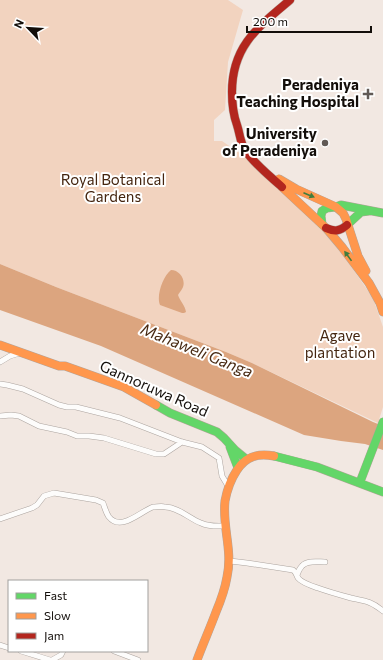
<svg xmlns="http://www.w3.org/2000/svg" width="383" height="660" font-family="Commissioner,sans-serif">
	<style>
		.green { fill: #f2d3bf }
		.water { fill: #dca57f }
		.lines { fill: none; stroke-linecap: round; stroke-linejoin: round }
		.street-casing { stroke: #aca49f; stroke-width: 6 }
		.fast-casing { stroke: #b4a499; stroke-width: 9 }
		.slow-casing { stroke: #b4a499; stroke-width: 9 }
		.jam-casing { stroke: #b4a499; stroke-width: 9 }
		.street { stroke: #fdfcfb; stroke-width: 5 }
		.fast { stroke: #63d668; stroke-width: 8 }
		.slow { stroke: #ff974d; stroke-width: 8 }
		.jam { stroke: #b3261e; stroke-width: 8 }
		.oneway { fill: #3f7c3e }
		.poi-dot { fill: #615a56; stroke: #fff; stroke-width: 1.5 }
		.labels { text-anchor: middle; stroke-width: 4; stroke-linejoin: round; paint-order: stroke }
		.poi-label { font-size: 15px; font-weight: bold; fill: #130e0a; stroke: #fff; text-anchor: end }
		.park-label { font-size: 15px; fill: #44250f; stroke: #fff }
		.street-label { font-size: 15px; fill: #130e0a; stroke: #fff }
		.water-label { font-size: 16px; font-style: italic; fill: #482a13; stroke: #fff }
	</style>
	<rect width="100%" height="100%" fill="#f2e8e2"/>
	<path class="green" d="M0,0H228L243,10L228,62L225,110L214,120V141H222L244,156L330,236L373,298L383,327V407L378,423L252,363L226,352L56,287L0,264Z"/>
	<path class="water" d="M0,264L56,287L226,352L252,363L373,422L383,426V450L365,444L341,441L304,435L101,346L0,310Z
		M171,270C180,270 187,281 182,289C181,291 179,293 178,295C180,301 185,305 186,312L184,313H182L160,305C156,296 163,276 171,270Z"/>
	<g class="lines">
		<g class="street-casing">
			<path id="street" d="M0,362L10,356L20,353
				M0,384L7,385L23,389L59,405L67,407H76L120,418L182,442L202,447L216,456L219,458L222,476L228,486
				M0,416L11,415L19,416L39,426L67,432L77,436H89L104,438L156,454H164L182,442
				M0,519L32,508L37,505L44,496L54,493L96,500L103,503C105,508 106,513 109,517C121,532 141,511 153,507C157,507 162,506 165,507C178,507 190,519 201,523C209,527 217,526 225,526
				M230,561L247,563L293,570C296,572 296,574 298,578C302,583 312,586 318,588C329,592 340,595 351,598C365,601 371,601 383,611
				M297,575C298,572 300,568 302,566C307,560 318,562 325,562
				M0,645L9,648
				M21,651L50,660
				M114,651L138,660
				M52,660L61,655L63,651"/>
		</g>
		<g class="fast-casing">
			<path id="fast" d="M336,207L341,205L383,213
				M322,224L321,216L322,211L327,208L335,207
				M347,225L361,212L369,211
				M156,405L170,413L217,432L224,438L235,450L246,459
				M230,447L238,468
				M274,456L317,467L383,492
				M360,482L383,422"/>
		</g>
		<g class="slow-casing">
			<path id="slow" d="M279,179L296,189L336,207L343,213L346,219L358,256L366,271
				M282,187L326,228L342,247L369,283L380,303L383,312
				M0,345L59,366H65L124,387L156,405
				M197,660C203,644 210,628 216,612C221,600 225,589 227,577C233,550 222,527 225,501C227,490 231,479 237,470C246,456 258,453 274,456"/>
		</g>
		<g class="jam-casing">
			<path id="jam" d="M282,187C270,176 255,165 245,150C240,142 240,134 237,125C233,114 232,103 232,92C232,46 258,27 290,0
				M326,228C335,232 340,231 347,225"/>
		</g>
		<use href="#street" class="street"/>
		<use href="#fast" class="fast"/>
		<use href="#slow" class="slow"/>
		<use href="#jam" class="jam"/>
	</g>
	<defs><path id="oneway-solid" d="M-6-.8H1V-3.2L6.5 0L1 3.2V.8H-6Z"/></defs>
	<g class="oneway">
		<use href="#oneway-solid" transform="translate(309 195) rotate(23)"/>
		<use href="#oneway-solid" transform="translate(348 256) rotate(-126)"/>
	</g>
	<g class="poi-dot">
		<path d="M366 88h4v4h4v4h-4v4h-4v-4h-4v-4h4z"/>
		<circle cx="325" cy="143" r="4"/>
	</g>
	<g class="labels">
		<g class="poi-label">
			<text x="359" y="90">Peradeniya<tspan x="359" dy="17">Teaching Hospital</tspan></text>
			<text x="317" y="139">University<tspan x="317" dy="17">of Peradeniya</tspan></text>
		</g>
		<g class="park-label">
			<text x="113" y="185">Royal Botanical<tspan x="113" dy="17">Gardens</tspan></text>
			<text x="340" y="341">Agave<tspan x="340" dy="17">plantation</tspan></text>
		</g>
		<g class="street-label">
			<text transform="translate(154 389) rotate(24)" y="5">Gannoruwa Road</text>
		</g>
		<g class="water-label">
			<text transform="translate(197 350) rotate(22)" y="6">Mahaweli Ganga</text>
		</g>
	</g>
	<rect x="8" y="580" width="140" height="72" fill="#ffffff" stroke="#a19f9d"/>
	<rect x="16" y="593" width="20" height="6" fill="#63d668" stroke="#a19f9d"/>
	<text x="44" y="600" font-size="12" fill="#130e0a">Fast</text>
	<rect x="16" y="613" width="20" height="6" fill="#ff974d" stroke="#a19f9d"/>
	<text x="44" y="620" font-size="12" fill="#130e0a">Slow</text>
	<rect x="16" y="633" width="20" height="6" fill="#b3261e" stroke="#a19f9d"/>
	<text x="44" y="640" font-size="12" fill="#130e0a">Jam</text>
	<g transform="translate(28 28) rotate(295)" stroke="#ffffff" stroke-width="3" paint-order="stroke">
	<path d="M0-3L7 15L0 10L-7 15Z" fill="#130e0a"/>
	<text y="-6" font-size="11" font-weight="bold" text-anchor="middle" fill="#130e0a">N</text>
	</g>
	<path d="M247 26v6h124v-6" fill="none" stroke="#130e0a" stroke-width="2"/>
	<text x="253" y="26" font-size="12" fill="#130e0a" stroke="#ffffff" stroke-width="3" paint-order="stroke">200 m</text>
</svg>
